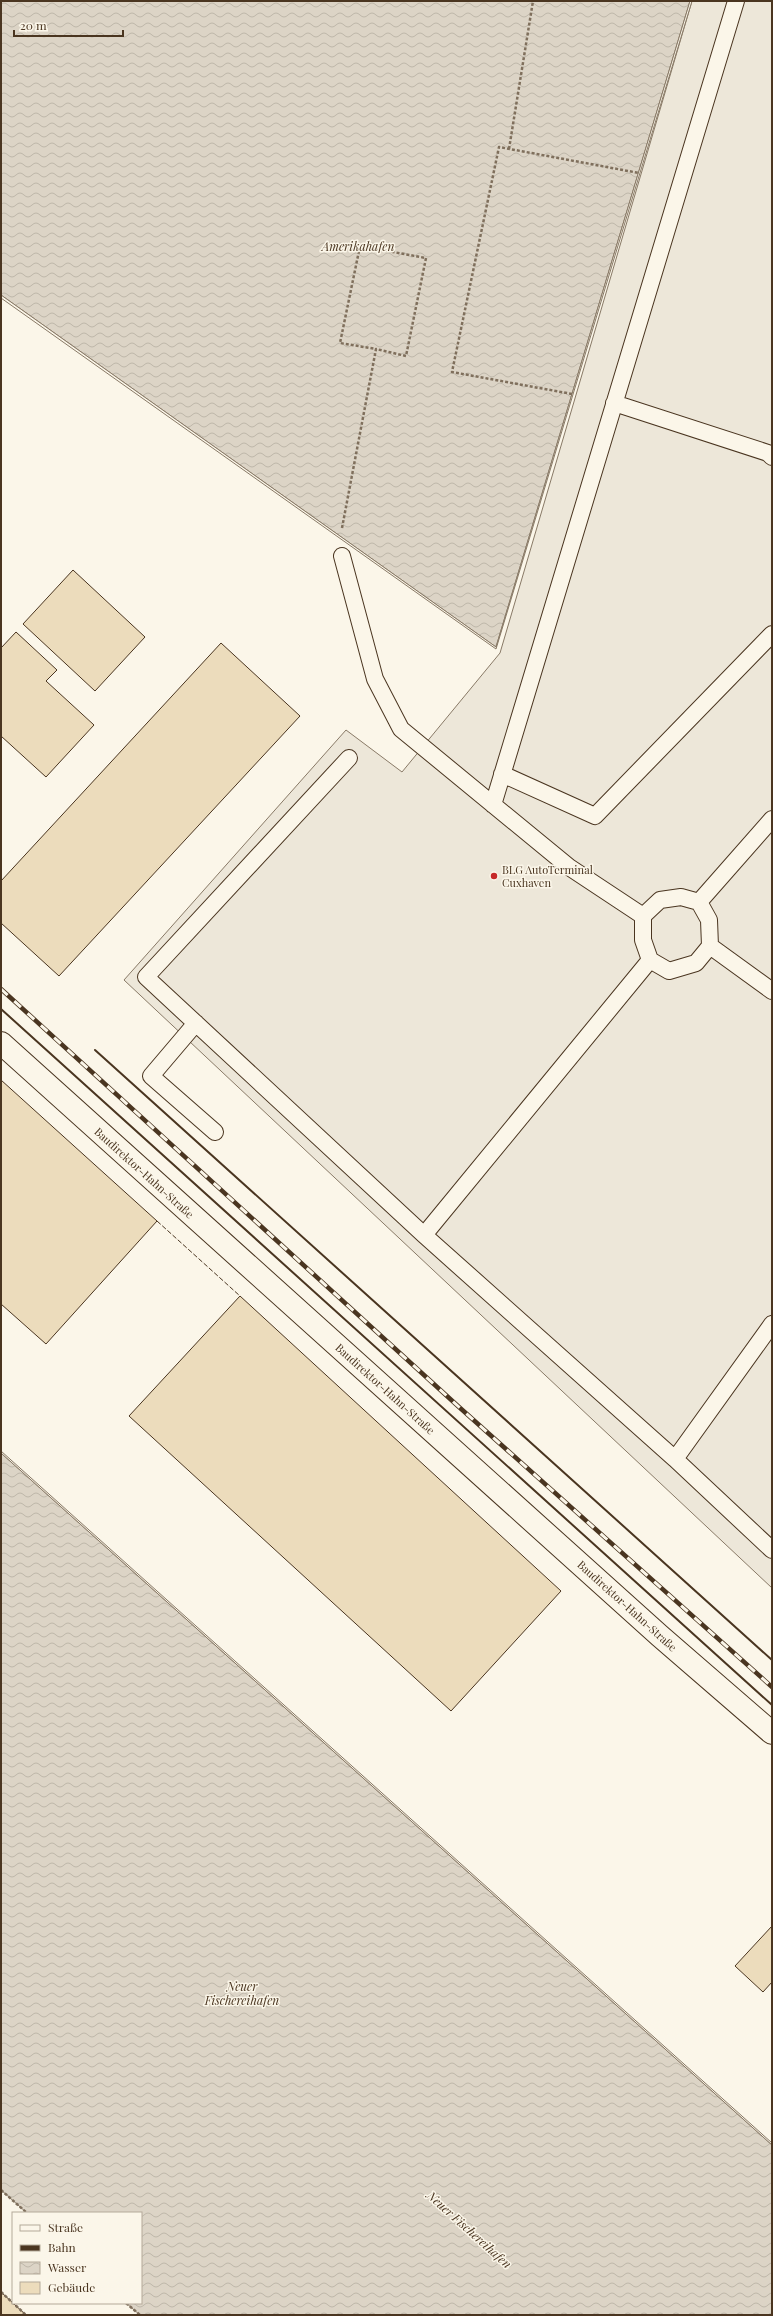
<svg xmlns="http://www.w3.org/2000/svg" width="773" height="2316" font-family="'Playfair Display',serif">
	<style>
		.parking { fill: #ede7d9; stroke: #887966 }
		.water { fill: url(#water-waves); stroke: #887966 }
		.pier { fill: #fbf6e9; stroke: #887966 }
		.building { fill: #ecdcbc; stroke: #4a3520 }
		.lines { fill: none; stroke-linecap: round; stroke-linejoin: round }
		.service-casing { stroke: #4a3520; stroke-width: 18 }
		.minor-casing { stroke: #4a3520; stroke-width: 24 }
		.path { stroke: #7f6f5c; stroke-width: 2.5; stroke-dasharray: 3 2; stroke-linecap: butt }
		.service { stroke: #fbf6e9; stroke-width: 16 }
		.minor { stroke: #fbf6e9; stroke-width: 22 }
		.rail-casing { stroke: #4a3520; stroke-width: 4.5 }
		.rail { stroke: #fbf6e9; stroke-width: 3; stroke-dasharray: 9; stroke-linecap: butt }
		.fence { stroke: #4a3520; stroke-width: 1; stroke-dasharray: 5 2; stroke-linecap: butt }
		.wall { stroke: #4a3520; stroke-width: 2 }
		.poi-dot { fill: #c62828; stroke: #fbf6e9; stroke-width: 1.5 }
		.labels { text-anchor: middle; stroke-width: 3; stroke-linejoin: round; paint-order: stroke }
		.poi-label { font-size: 11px; fill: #4a3520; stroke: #fbf6e9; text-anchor: start }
		.street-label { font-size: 11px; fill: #4a3520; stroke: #fbf6e9 }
		.water-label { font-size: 12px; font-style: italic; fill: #4a3520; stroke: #fbf6e9 }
	</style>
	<defs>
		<pattern id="water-waves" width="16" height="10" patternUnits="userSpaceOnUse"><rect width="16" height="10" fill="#dcd4c6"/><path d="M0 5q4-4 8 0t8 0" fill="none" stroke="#beb7aa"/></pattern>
	</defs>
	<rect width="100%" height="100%" fill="#fbf6e9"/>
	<path class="parking" d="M692,1H772V1588L124,980L346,730L402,772L500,653Z"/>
	<path class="water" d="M1,1H690L496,647L1,295Z
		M1,1453L772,2145V2315H140L126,2303H141V2213H27L1,2190Z"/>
	<path class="pier" d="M690,1H692L496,649L1,298V295L496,647Z
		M1,1451L772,2143V2145L1,1453Z"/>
	<path class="building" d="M73,570L145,637L95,691L23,624Z
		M16,632L57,670L46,681L94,725L46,777L1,736V648Z
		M221,643L300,716L59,976L1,923V881Z
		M1,1080L157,1221L46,1344L1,1304Z
		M240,1296L561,1591L451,1711L129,1416Z
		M772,1926V1982L763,1992L735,1966Z
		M1,2292L26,2315H1Z"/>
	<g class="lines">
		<g class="service-casing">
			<path id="service" d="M614,403L768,453L772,457
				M342,556L375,679L401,729L569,867L643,916
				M349,758L146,977L424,1235L675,1459L772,1550
				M502,774L595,816L772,634
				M493,805L736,1
				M681,897L699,902L709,920L710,946L696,963L669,971L650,960L643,940V916L660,900Z
				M699,902L772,819
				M710,946L772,991
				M196,1023L151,1076L215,1132
				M424,1235L650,960
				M675,1459L772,1324"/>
		</g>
		<g class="minor-casing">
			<path id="minor" d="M1,1043L660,1636L772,1733"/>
		</g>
		<path class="path" d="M509,149L533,1
			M572,394L452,372L499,147L639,173
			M342,528L376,349L406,356L426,258L360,246L340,343L376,349
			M1,2190L27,2213
			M1,2292L26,2315
			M126,2303L140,2315"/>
		<use href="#service" class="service"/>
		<use href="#minor" class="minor"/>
		<g class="rail-casing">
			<path id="rail" d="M1,989L459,1407L772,1687"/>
		</g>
		<use href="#rail" class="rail"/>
		<path class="fence" d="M157,1221L240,1296"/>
		<path class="wall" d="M1,1009L772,1705
			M95,1050L772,1660"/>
	</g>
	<circle class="poi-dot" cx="494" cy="876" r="4"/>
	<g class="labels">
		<g class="poi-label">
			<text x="502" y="874">BLG AutoTerminal<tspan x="502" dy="13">Cuxhaven</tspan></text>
		</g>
		<g class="street-label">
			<text transform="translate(144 1173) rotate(42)" y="4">Baudirektor-Hahn-Straße</text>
			<text transform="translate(385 1389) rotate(42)" y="4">Baudirektor-Hahn-Straße</text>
			<text transform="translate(627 1606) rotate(42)" y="4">Baudirektor-Hahn-Straße</text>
		</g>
		<g class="water-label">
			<text x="358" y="251">Amerikahafen</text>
			<text x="242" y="1991">Neuer<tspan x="242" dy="14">Fischereihafen</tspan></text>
			<text transform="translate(469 2230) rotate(42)" y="4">Neuer Fischereihafen</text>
		</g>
	</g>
	<rect width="773" height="2316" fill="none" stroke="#4a3520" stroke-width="4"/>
	<rect x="12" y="2212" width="130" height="92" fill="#fbf6e9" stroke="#b4a999"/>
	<rect x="20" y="2225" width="20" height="6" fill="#fbf6e9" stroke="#b4a999"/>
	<text x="48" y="2232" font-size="12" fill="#4a3520">Straße</text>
	<rect x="20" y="2245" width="20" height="6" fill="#4a3520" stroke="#b4a999"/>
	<text x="48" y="2252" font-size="12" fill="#4a3520">Bahn</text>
	<rect x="20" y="2262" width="20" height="12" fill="url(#water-waves)" stroke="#b4a999"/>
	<text x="48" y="2272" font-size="12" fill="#4a3520">Wasser</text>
	<rect x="20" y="2282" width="20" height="12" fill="#ecdcbc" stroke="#b4a999"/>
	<text x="48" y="2292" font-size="12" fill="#4a3520">Gebäude</text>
	<path d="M14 30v6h109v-6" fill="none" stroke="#4a3520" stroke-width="2"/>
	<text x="20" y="30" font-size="12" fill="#4a3520" stroke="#fbf6e9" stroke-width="3" paint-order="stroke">20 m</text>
</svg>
